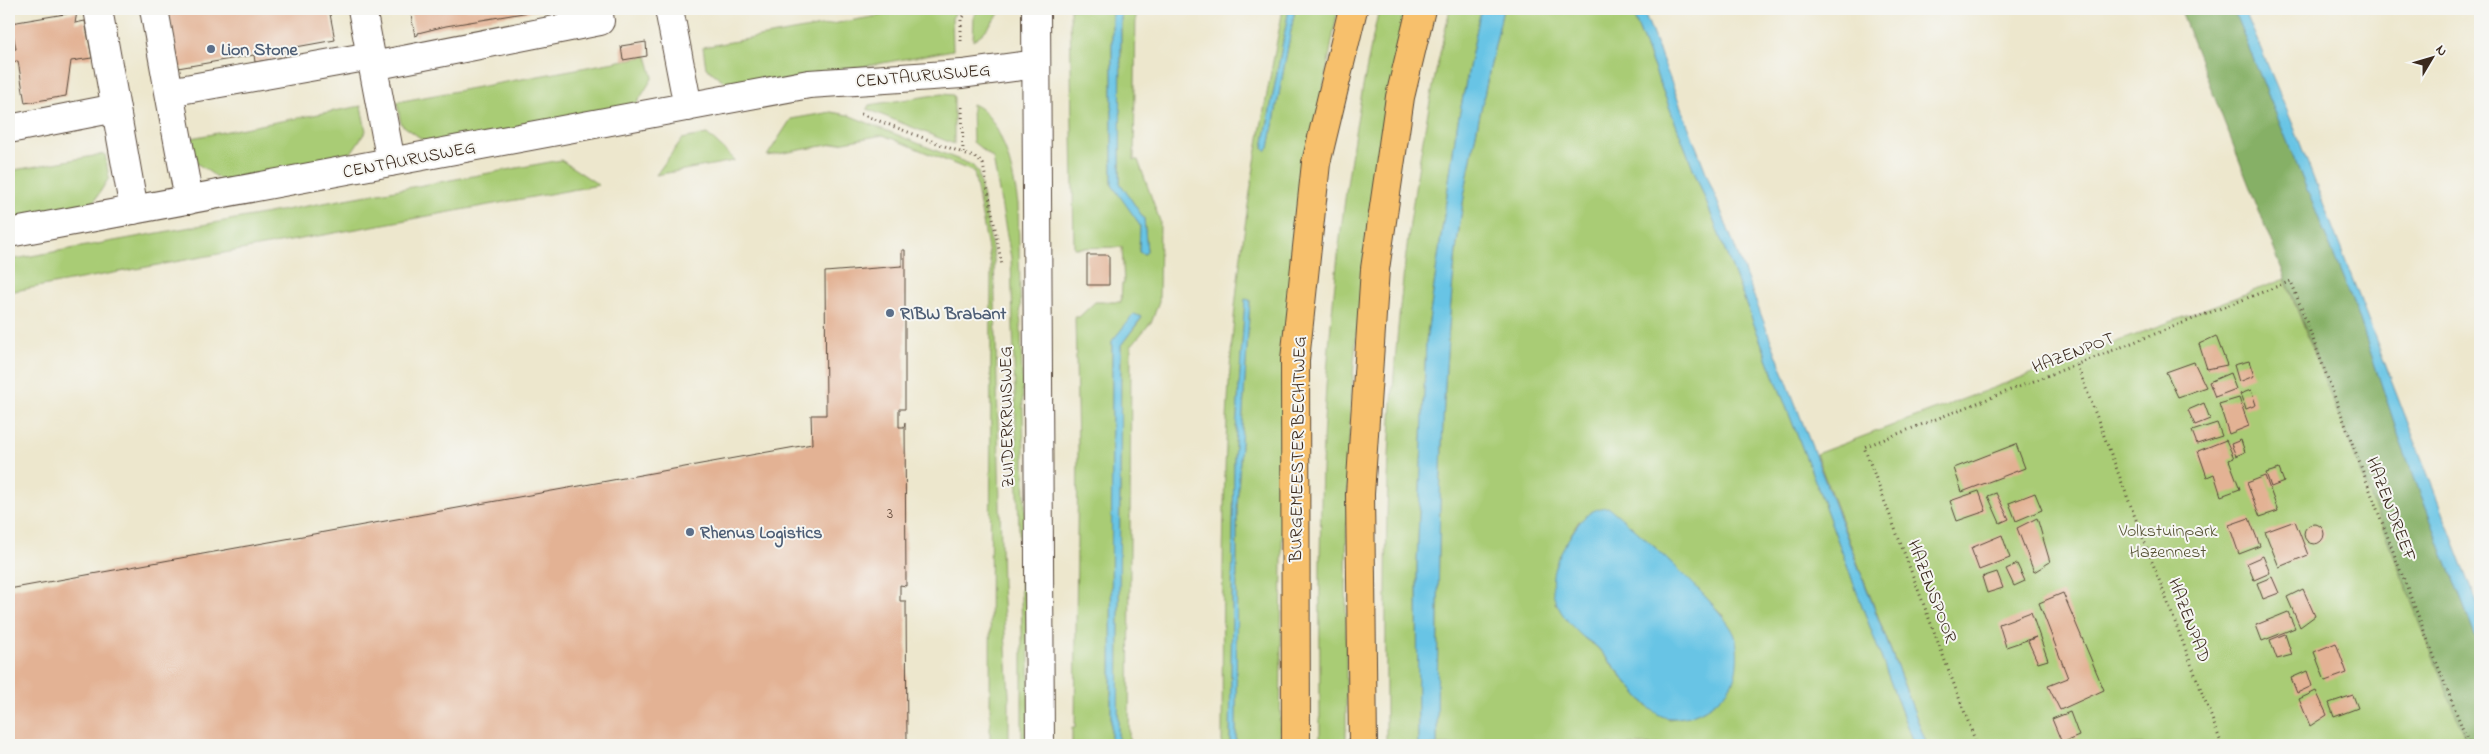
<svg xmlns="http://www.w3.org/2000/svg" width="2489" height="754" font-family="'Indie Flower',sans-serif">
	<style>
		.green { fill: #a9cc75; stroke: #727b4a; fill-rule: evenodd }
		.forest { fill: #86b066; stroke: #606d42 }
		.water { fill: #67c4e5; stroke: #517782 }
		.building { fill: #e3b294 }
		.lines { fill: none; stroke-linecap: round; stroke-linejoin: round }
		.minor-casing { stroke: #564638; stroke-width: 30 }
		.major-casing { stroke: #564638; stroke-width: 30 }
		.path { stroke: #564638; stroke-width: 3; stroke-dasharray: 1 4; stroke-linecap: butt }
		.minor { stroke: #fff; stroke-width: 28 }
		.major { stroke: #f7c06c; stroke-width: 28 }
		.service-dot { fill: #5c6f8a; stroke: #f6f6f2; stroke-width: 2 }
		.labels { text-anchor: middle; stroke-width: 4; stroke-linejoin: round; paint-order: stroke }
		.number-label { font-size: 15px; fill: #654c3c }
		.service-label { font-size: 18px; font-weight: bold; fill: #4e5e75; stroke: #f6f6f2; text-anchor: start }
		.street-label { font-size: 18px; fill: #3b2a1e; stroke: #f6f6f2 }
		.park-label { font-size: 18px; fill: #565234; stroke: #f6f6f2 }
	</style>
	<rect width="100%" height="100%" fill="#f6f6f2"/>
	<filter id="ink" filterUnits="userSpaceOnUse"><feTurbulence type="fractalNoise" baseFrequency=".02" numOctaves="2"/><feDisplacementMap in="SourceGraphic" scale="10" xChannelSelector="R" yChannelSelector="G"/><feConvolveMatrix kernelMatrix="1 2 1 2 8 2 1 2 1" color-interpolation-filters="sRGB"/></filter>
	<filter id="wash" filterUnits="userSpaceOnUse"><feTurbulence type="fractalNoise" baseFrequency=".0096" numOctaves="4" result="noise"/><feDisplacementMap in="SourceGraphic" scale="20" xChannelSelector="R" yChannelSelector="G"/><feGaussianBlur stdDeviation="1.12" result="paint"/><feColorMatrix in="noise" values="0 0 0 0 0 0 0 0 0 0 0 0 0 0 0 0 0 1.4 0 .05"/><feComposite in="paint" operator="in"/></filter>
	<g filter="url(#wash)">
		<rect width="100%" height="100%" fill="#ede7cd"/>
		<path class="green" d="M886,9H954L957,11L952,18L953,50L736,90L706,68L703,47L883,15Z
			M979,9H1003L984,32L973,41L974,16Z
			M1070,9H1112V185L1136,218L1140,226L1139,252L1144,254L1147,251L1144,219L1120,183L1121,9H1136L1134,160H1138L1160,221L1159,301L1152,321L1131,346L1129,745H1118L1121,345L1142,318L1134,314L1112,341L1111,745H1072V728H1075L1078,447L1075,317H1079L1095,302H1121L1122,284H1124L1122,247L1074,248Z
			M1283,9H1289L1263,148L1266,151L1269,148L1295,9H1338L1309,166L1283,464L1280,745H1236L1237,506L1250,301L1245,300L1234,460L1230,745H1222C1223,599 1221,453 1235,307C1245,207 1264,108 1283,9Z
			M1379,9H1409C1389,119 1367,229 1356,341C1343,475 1347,611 1346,745H1320C1320,626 1318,506 1326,386C1335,259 1351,133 1379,9Z
			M1450,9H1481L1456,131L1426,342L1417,565L1418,745H1386C1386,657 1385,569 1388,481C1394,322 1413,163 1450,9Z
			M1503,9H1631L1821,496L1914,745H1437C1438,590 1438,435 1453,280C1461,190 1484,97 1503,9ZM1579,521L1654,546L1724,616L1705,709L1688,716L1669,719L1647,706L1597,647L1583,637L1555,603L1570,536Z
			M647,56L653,77L634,108L430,145L401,124L397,102Z
			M942,94L953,95L954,98V144L867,109L869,105Z
			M972,104C1002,114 1014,177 1018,204L1031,745H1022V631L1011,258L993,158L973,142Z
			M361,106L366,131L346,160L224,182L195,162L191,138Z
			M831,112L848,115L972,165L978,172L994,259L1002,586L1009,695V745H990L991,266L974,172L883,135L767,156L791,119Z
			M707,134L733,158L734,161L656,175L682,139Z
			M105,154L109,178L91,206L9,221V171Z
			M561,160L599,185L9,292V260Z
			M2285,279L2468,745H1927L1816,454Z"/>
		<path class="forest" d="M2180,9H2233L2357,312L2402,446L2480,648V745H2468Z"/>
		<path class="water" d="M1112,9H1121L1120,183L1144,219L1147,251L1145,254L1139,252L1140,226L1136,219L1112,185Z
			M1289,9H1295L1269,148L1266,151L1263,148Z
			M1481,9H1503C1484,97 1461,190 1453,280C1438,435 1438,590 1437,745H1418L1417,565L1426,342L1456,131Z
			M1631,9H1643L1927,745H1914L1821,496Z
			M2233,9H2244L2293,125L2480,610V648L2402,446L2357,312Z
			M1245,299L1250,300L1237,506L1236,745H1230L1234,460Z
			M1134,314L1142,317L1121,345L1118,745H1111L1112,341Z
			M1608,507C1634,527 1726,609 1735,636C1739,649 1738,670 1733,681C1723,702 1693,720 1670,718C1653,717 1640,697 1630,686C1620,673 1609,660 1598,648C1594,644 1588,641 1583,637C1545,602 1544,576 1571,535C1580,520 1590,508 1608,507Z"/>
		<g id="blocks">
			<path class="building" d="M168,9H329L335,40L285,49L286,57L255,62L254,55L178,68Z
				M410,9H541V10L446,26L418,33V35L415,36Z
				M77,12L75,23L85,21L92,58L71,61L66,96L25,103L18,61L9,62V50L16,49L11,23Z
				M646,42L647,56L623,60L621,46Z
				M9,77L13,93L9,94Z
				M902,250H905V409H899V427H904L905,422L906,586L900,585V601H906V603L907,745H9V589L812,444L811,415H826L825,272L902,266Z
				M1087,255H1109V285H1087Z
				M2216,336L2227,365L2207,369L2199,344Z
				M2249,361L2254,376L2239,382L2234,365Z
				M2194,362L2206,387L2178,397L2166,372Z
				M2230,373L2236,389L2215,397L2209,382Z
				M2251,390L2256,405L2246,409L2240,394Z
				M2239,398L2249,426L2229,434L2219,404Z
				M2204,403L2210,419L2195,425L2188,410Z
				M2217,423L2222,436L2197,444L2192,431Z
				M2226,440L2234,458L2229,460L2240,489L2221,496L2214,474L2207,477L2198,451Z
				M2241,440L2245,452L2236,456L2231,444Z
				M2016,444L2025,468L1962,492L1954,468Z
				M2279,469L2284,482L2271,487L2266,473Z
				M2265,476L2278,511L2260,517L2247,483Z
				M1979,491L1986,511L1957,521L1950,501Z
				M1996,493L2009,519L2000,523L1988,496Z
				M2035,493L2042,510L2016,521L2009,503Z
				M2037,518L2050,562L2034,572L2017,528Z
				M2249,518L2260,546L2239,554L2229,525Z
				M2295,521L2308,555L2279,567L2265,532Z
				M2304 534a10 10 0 1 1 20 0a10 10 0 1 1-20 0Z
				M2002,535L2010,558L1979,570L1971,548Z
				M2263,556L2270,573L2254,580L2247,563Z
				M2017,564L2025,581L2014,586L2006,569Z
				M1997,572L2003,588L1987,593L1982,577Z
				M2272,577L2279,593L2263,599L2257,583Z
				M2303,589L2315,616L2300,627L2287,597Z
				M2063,593L2104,690L2060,710L2048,686L2068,678L2039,603Z
				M2031,612L2048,660L2038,663L2028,641L2036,637L2006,647L1999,624Z
				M2288,612L2295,628L2262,641L2256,625Z
				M2285,634L2292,655L2277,659L2270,640Z
				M2336,643L2347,673L2325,681L2314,652Z
				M2307,671L2312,686L2297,693L2291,678Z
				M2316,691L2327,715L2310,726L2299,699Z
				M2353,695L2358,708L2334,717L2329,703Z
				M2070,712L2079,736L2062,743L2052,719Z"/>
		</g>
	</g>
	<g filter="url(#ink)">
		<use href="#blocks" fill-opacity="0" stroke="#564638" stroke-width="1"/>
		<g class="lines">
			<g class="minor-casing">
				<path id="minor" d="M98,9L134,210
					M154,9L169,92
					M362,9L391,162
					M669,9L688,107
					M1036,9L1040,745
					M373,66L600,21L598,9
					M9,129L116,108
					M189,200L169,92L371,56
					M9,233L809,84L962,74L1036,64"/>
			</g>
			<g class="major-casing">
				<path id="major" d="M1296,745L1295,360L1316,163L1353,9
					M1363,745L1360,494L1375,269L1400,97L1421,9"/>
			</g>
			<path class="path" d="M961,41V20L969,9
				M962,107L963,154L975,157L983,164L1002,266
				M861,114L963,153
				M2077,365L2222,745
				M1977,745L1864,447L2291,281L2399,567L2469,745"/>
			<use href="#minor" class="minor"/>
			<use href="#major" class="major"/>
		</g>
	</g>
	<g class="service-dot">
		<circle cx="211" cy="49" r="5"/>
		<circle cx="890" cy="313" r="5"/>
		<circle cx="690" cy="532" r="5"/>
	</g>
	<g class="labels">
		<g class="number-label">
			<text x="890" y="518">3</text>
		</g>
		<g class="service-label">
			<text x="221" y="55">Lion Stone</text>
			<text x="900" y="319">RIBW Brabant</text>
			<text x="700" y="538">Rhenus Logistics</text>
		</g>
		<g class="street-label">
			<text transform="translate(923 75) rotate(-5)" y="6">CENTAURUSWEG</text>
			<text transform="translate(409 159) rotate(-11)" y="6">CENTAURUSWEG</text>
			<text transform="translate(2073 352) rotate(-21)" y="6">HAZENPOT</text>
			<text transform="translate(1006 417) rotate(-91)" y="6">ZUIDERKRUISWEG</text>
			<text transform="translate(1297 449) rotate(-89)" y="6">BURGEMEESTER BECHTWEG</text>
			<text transform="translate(2392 509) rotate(69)" y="6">HAZENDREEF</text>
			<text transform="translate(1933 591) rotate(69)" y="6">HAZENSPOOR</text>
			<text transform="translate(2190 620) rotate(69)" y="6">HAZENPAD</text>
		</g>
		<g class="park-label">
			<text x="2168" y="536">Volkstuinpark<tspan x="2168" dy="21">Hazennest</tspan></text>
		</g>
	</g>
	<rect width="2489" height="754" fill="none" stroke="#f6f6f2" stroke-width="30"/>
	<g transform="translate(2432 58) rotate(52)" stroke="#f6f6f2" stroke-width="4" paint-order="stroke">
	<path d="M0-4L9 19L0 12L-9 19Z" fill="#3b2a1e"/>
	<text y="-8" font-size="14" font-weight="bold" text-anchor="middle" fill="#3b2a1e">N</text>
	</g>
</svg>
